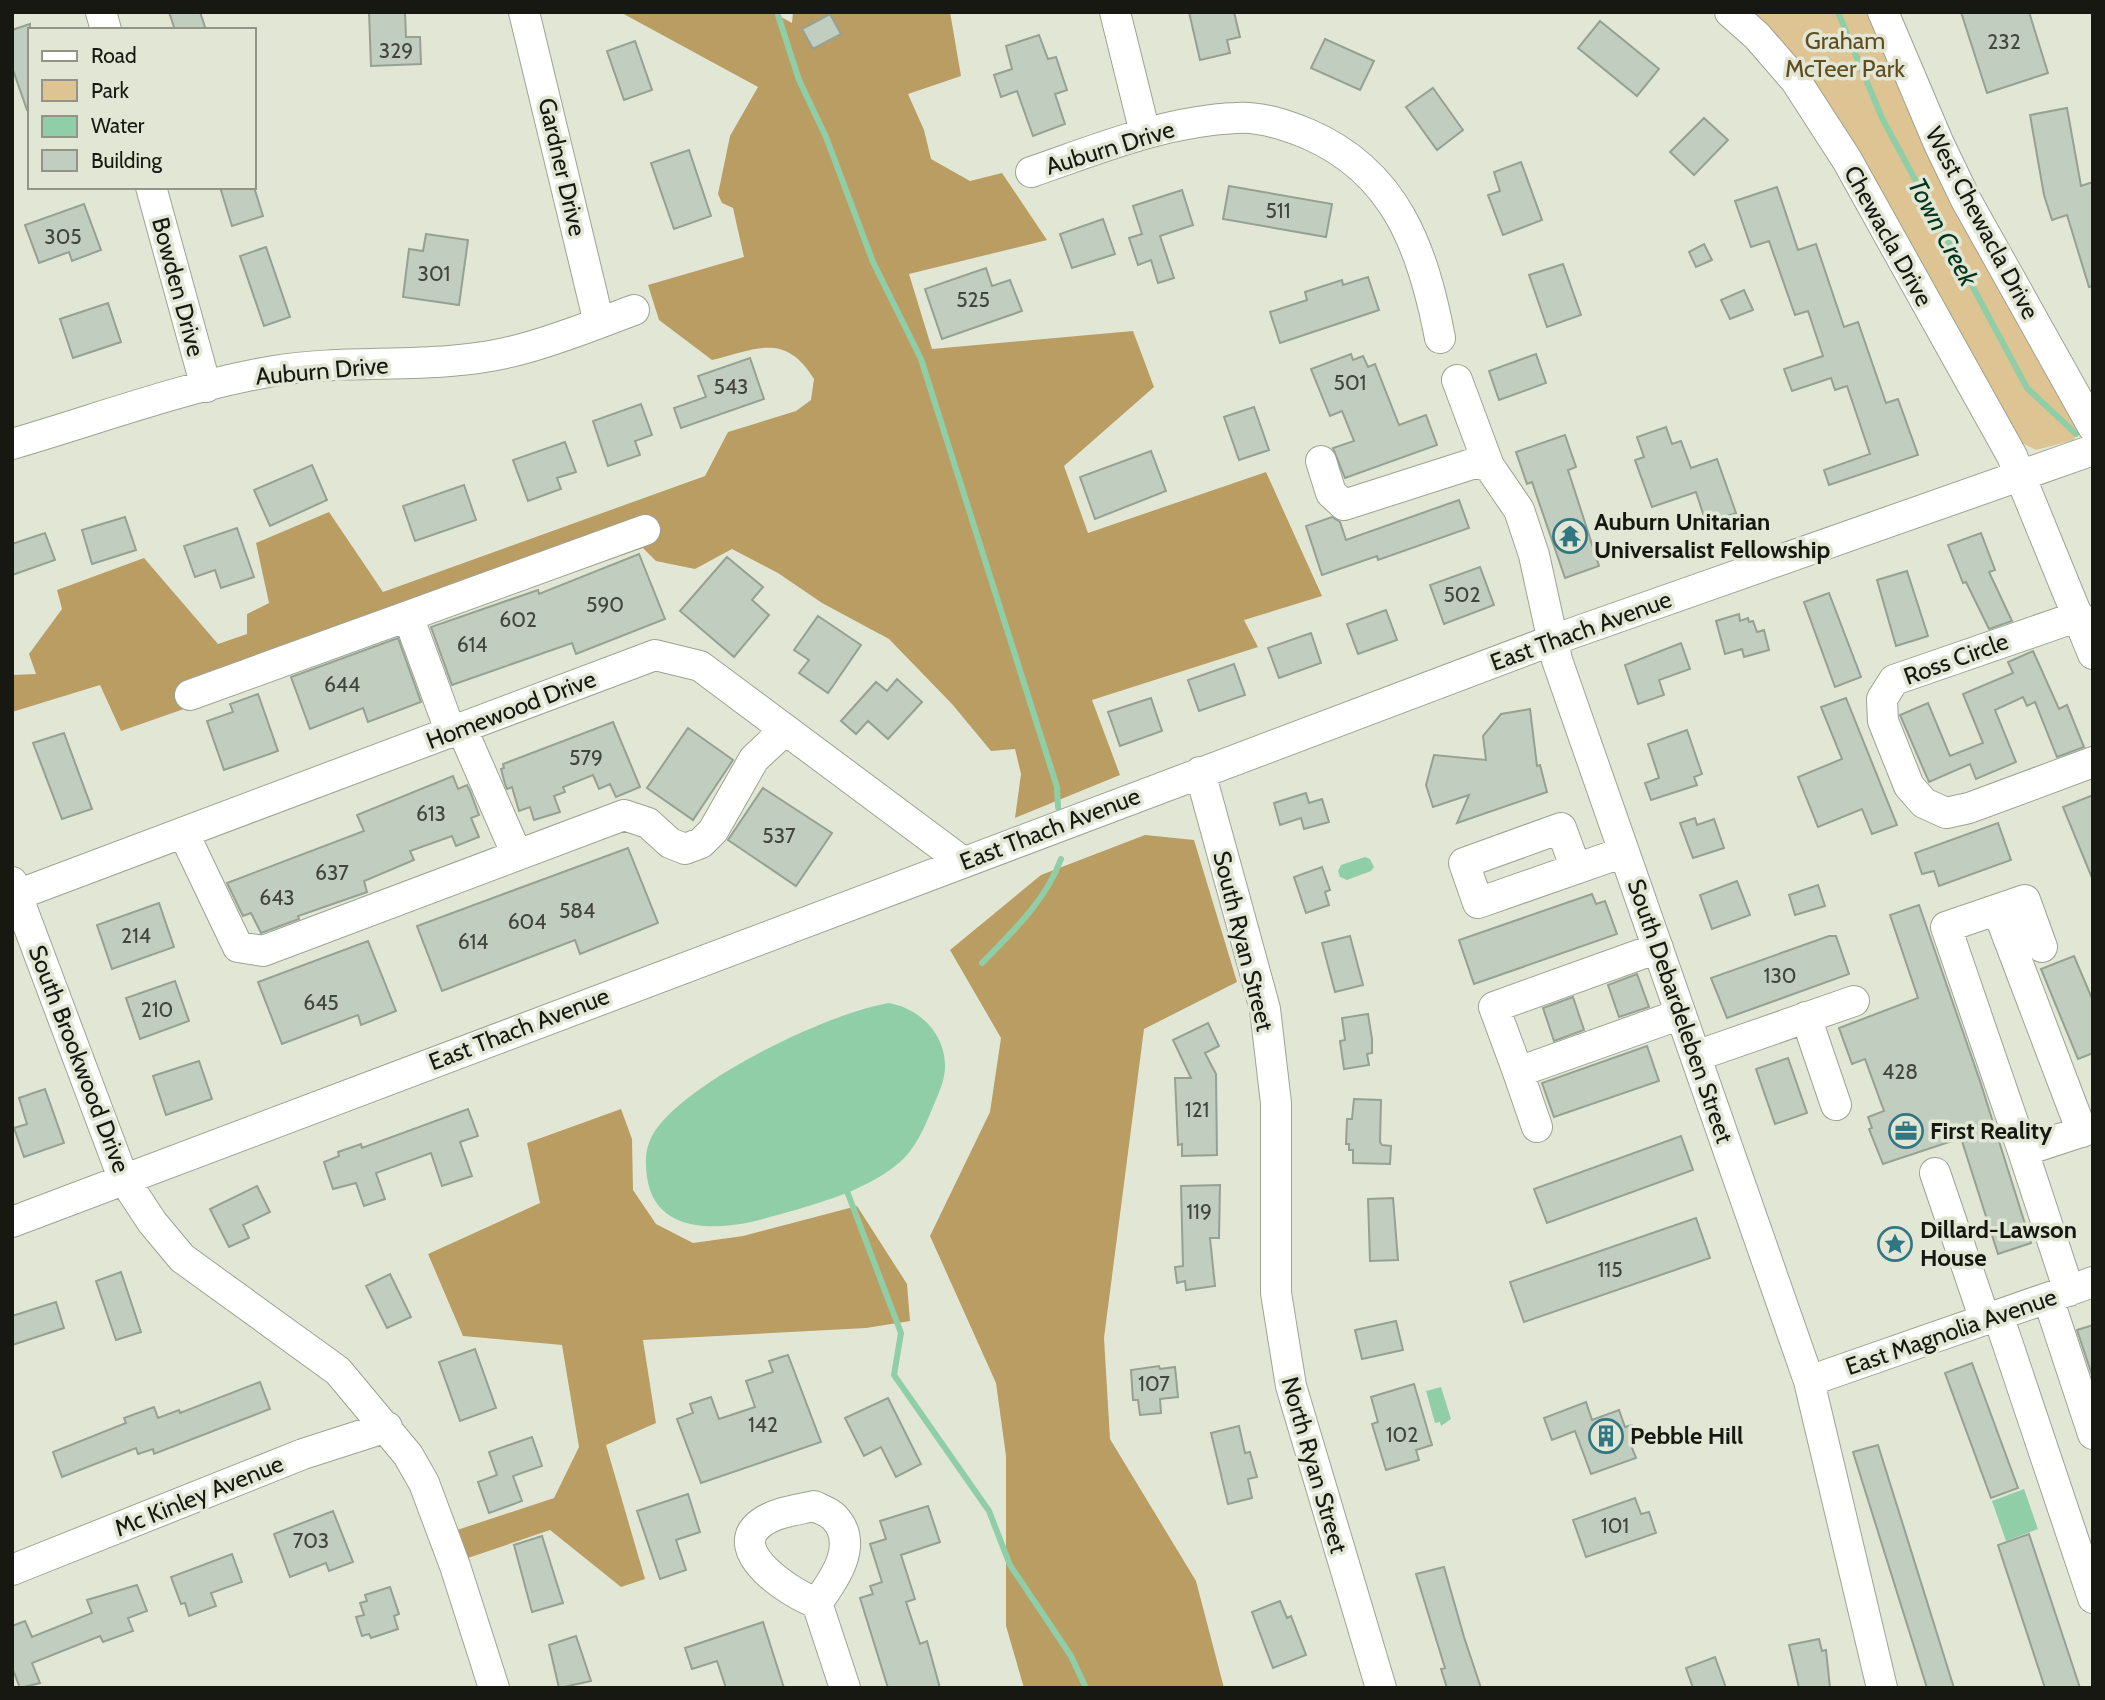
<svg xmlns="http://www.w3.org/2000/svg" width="2105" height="1700" font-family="Cabin,sans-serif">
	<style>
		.green { fill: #dec492 }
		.forest { fill: #ba9d63 }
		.water { fill: #90cea7 }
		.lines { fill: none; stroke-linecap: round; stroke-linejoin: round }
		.stream { stroke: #90cea7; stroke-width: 6 }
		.building { fill: #c1cdbe; stroke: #95a192; stroke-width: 2 }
		.minor-casing { stroke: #9da391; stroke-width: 32 }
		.minor { stroke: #fff; stroke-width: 30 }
		.labels { text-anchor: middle; stroke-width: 7; stroke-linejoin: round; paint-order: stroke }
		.number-label { font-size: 21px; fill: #42453d }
		.park-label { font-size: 24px; fill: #614c1e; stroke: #e2e7d5 }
		.street-label { font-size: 24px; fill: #171812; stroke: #e2e7d5 }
		.poi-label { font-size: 24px; font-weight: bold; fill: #171812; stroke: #e2e7d5; text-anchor: start }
		.water-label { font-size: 26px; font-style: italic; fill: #00341c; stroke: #e2e7d5 }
	</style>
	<rect width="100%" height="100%" fill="#e2e7d5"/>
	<path class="green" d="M1750,12H1872L2079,427L2074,440L2036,450L2022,443Z"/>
	<path class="forest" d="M620,12H772L792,23L793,12H950L961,76L908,94L924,130L931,159L970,181L1002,173L1047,240L909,274L932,349L1133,331L1154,387L1064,466L1088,533L1266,472L1322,596L1244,620L1258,647L1092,700L1120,775L1015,818L1021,774L1015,749L991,751L952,704L889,639L822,603L778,573L732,549L695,569L656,561L643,548L121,731L100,685L12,712V675L36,674L29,654L62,609L57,590L144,558L218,644L247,634V614L269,603L256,543L329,512L383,592L705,476L728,432L796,411L811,400L814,379C785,332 757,349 712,360L659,320L648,285L744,257L733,208L722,203L718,194L730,136L758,87Z
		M1145,835L1194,840L1237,982L1144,1029L1104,1338L1110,1439L1196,1581L1224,1688H1024L1006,1626V1456L996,1383L930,1236L990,1112L1001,1038L950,950L1041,875Z
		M621,1109L632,1139L633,1190L656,1224L693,1243L743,1236L857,1206L907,1284L910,1321L866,1328L643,1340L656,1423L606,1445L645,1579L621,1587L550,1530L468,1558L457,1530L554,1498L579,1447L562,1345L463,1336L428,1254L540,1203L527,1143Z"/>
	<path class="water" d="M1365,857L1370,859L1374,867L1371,871L1347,880L1340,877L1338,871L1341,865Z
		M889,1003C918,1008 944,1032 945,1064C946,1079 938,1095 932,1109C924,1129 915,1149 899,1163C862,1194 808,1206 763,1219C719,1231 655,1235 647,1177C645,1163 645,1149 652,1136C681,1083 830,1012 889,1003Z
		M1441,1387L1451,1419L1441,1426L1440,1422L1435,1423L1426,1391Z
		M2024,1489L2038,1529L2006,1541L1992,1501Z"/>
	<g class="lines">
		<path class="stream" d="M777,12L799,80L826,137L873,262L921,359L1057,787L1058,807
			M1838,12L1882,118L2027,388L2076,434
			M982,963C1013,931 1045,902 1061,859
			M845,1186L901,1333L894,1375L989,1511L1010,1565L1071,1656L1086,1688"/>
	</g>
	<path class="building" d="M169,12H200L206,30H175Z
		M369,12H405L406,37H420L421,64L371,66Z
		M1189,12H1234L1240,37L1227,40L1230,53L1200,60Z
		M1961,12H2029L2048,73L1987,93Z
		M830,14L841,34L813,49L802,29Z
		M1600,21L1659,69L1637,96L1578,48Z
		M30,24V109L27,110L12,67V30Z
		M1039,35L1048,59L1056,57L1067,90L1055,94L1065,124L1033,136L1017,91L1001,97L994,75L1012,69L1006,46Z
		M1325,39L1374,61L1360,90L1311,68Z
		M635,41L652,90L624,100L607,51Z
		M1433,88L1463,130L1437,150L1406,107Z
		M2067,108L2081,186L2093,182V286L2089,287L2067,215L2052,220L2044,195L2030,115Z
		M1704,118L1728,140L1694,175L1670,152Z
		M689,150L711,216L674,229L651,163Z
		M1521,162L1542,220L1503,235L1488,195L1500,191L1494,172Z
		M1229,186L1332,204L1326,237L1223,219Z
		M220,187H254L263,216L232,226Z
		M1777,187L1798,250L1816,244L1844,327L1858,322L1886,403L1898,399L1918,455L1829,485L1824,470L1870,454L1847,386L1835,390L1831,378L1792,391L1784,369L1823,356L1808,311L1795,315L1769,241L1751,247L1735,201Z
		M1182,190L1193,225L1160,236L1174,278L1158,283L1151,260L1138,265L1129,238L1142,234L1133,206Z
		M84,204L101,250L72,261L69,252L39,263L25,225Z
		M1103,219L1115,254L1072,268L1060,234Z
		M426,234L468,240L459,305L403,297L409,249L423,251Z
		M1704,244L1712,260L1696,267L1689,252Z
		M266,247L290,317L264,326L240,256Z
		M1563,264L1581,315L1547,327L1529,275Z
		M986,268L992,286L1010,280L1022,311L942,339L925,289Z
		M1368,277L1379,310L1280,343L1270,312L1307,300L1305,292L1342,280L1343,285Z
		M1744,290L1753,310L1730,319L1721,300Z
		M108,303L121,342L73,358L60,319Z
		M1351,354L1353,360L1363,356L1368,367L1375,364L1399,425L1426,415L1437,445L1345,478L1333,448L1354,441L1342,411L1330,416L1311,369Z
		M1536,354L1546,383L1499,400L1489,371Z
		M750,358L764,399L681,428L674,408L706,397L698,376Z
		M641,404L652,435L635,441L640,455L608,466L593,421Z
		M1254,407L1269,450L1239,460L1224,417Z
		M1666,427L1672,444L1681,441L1691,468L1717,459L1736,513L1706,523L1696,492L1652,507L1635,460L1644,457L1637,437Z
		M1565,435L1576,467L1568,470L1599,566L1565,578L1532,482L1527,484L1516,452Z
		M565,442L576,472L557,478L561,489L528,501L513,460Z
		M1151,451L1166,491L1095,519L1080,477Z
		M312,465L327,500L270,526L254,490Z
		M464,485L476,520L415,541L403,506Z
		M1459,500L1469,528L1378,560L1377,556L1322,575L1306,526L1332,517L1340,522L1346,540Z
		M125,517L136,550L92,564L82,530Z
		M237,528L254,577L221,588L215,570L195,577L184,546Z
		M45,533L55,560L12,575V544Z
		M1981,533L1995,570L1989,572L2012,621L1989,629L1966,582L1963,583L1948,545Z
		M639,554L665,619L576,654L572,643L452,685L431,627L538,590L539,594Z
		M727,557L763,587L752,600L769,615L734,657L680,611Z
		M1480,567L1494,605L1444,624L1430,585Z
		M1907,571L1928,636L1896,646L1877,580Z
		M1829,593L1861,677L1835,687L1804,602Z
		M1386,610L1397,640L1358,654L1347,624Z
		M1739,614L1740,621L1748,618L1749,622L1753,621L1757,632L1764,630L1769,650L1744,657L1742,649L1725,654L1716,621Z
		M818,616L861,645L828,693L799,673L809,660L794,650Z
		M1311,633L1321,663L1279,678L1268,648Z
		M398,638L421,702L368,722L363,708L310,729L291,677Z
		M1681,643L1690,669L1659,680L1664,695L1638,704L1625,665Z
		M2033,651L2059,709L2067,705L2084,747L2057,757L2035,702L2027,706L2023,697L1995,710L2016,762L1976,779L1970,764L1929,782L1900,715L1928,703L1950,756L1983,743L1963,694L2013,673L2008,662Z
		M1234,664L1245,695L1199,711L1188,680Z
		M897,679L922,702L888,739L868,721L856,734L841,721L876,682L887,691Z
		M258,694L278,751L224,770L207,721L233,712L230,704Z
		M1151,698L1162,731L1120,746L1108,712Z
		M1846,698L1897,825L1872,834L1862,809L1818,827L1798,777L1842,759L1821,707Z
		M1530,709L1537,766L1540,765L1547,792L1457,823L1469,795L1433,807L1426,785L1434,755L1486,760L1483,736L1501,714Z
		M613,722L640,787L616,797L610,784L599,789L593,775L563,787L565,792L554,796L560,812L534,820L530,807L519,811L512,787L507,789L505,784L501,769L504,768L503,764Z
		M688,728L733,760L693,820L647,788Z
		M1687,730L1702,774L1694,777L1697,785L1651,800L1645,783L1659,778L1648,744Z
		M64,733L92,809L62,819L33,743Z
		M453,776L458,789L467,785L470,791L479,815L471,818L479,837L456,846L452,836L410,851L414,860L364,881L367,892L298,916L299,919L261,933L251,913L243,916L227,883L364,831L357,815Z
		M763,788L832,833L796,886L728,840Z
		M1306,793L1309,803L1322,799L1329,822L1304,829L1301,818L1280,825L1274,803Z
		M2093,795V878H2092L2063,807Z
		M1695,818L1697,825L1714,819L1724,848L1693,858L1680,823Z
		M1998,823L2011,860L1939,886L1934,871L1922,874L1915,853Z
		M628,848L658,923L580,954L575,940L442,991L417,926Z
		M1322,867L1330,890L1325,892L1329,905L1306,913L1294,877Z
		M1737,881L1750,915L1712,929L1700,895Z
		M1818,885L1825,906L1795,915L1789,895Z
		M1592,894L1596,904L1605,901L1617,934L1474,984L1459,940Z
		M159,903L174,947L112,969L97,925Z
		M1919,905L1981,1084L2031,1243L1998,1254L1961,1138L1883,1164L1869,1129L1872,1128L1868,1117L1884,1111L1865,1059L1852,1064L1839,1028L1918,998L1890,915Z
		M1350,936L1363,985L1335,992L1322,943Z
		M1829,936H1836L1849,974L1727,1018L1711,978Z
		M368,941L396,1011L361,1025L358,1015L282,1044L258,982Z
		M2074,956L2093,1001V1053L2078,1059L2041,969Z
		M1637,974L1649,1007L1619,1017L1608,985Z
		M175,981L189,1021L140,1039L126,998Z
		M1573,997L1584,1030L1554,1041L1543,1008Z
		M1368,1014L1372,1039V1053L1367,1054L1369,1065L1344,1069L1340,1041L1345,1040L1342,1018Z
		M1208,1023L1219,1046L1205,1053L1216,1074L1217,1155L1182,1156V1144L1178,1145L1175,1078H1191L1173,1040Z
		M1647,1046L1659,1081L1554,1117L1542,1083Z
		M1788,1058L1807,1113L1775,1124L1756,1069Z
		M199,1061L212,1099L166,1115L153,1076Z
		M45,1089L64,1143L24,1157L14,1128L27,1124L19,1098Z
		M1354,1099L1381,1100L1380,1142L1382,1145L1391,1146L1390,1164L1353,1163V1150H1349V1144H1346L1347,1119H1352Z
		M468,1109L478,1136L460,1142L472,1176L442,1186L431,1153L376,1173L385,1199L364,1206L356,1183L333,1189L324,1162L339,1156L338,1152L361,1144L362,1148Z
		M1681,1136L1693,1170L1547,1223L1534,1189Z
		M1220,1185L1219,1238H1210L1215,1286L1186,1290L1185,1281L1177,1283L1175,1267L1183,1266L1181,1186Z
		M257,1186L270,1212L243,1225L249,1238L229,1247L210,1209Z
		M1393,1198L1398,1260L1370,1261L1368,1199Z
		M1696,1218L1710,1258L1524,1322L1510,1282Z
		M121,1272L141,1332L116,1340L96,1281Z
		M390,1274L411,1317L387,1328L366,1286Z
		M56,1302L64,1328L12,1345V1316Z
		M1396,1321L1403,1350L1362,1359L1355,1330Z
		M2093,1325V1378L2077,1330Z
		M475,1349L496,1408L460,1421L439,1362Z
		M788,1355L821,1442L701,1483L677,1419L693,1413L690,1404L711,1397L719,1419L755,1407L746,1381L773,1372L769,1361Z
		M1972,1363L2018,1488L1991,1498L1945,1373Z
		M1159,1366L1160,1369L1175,1367L1178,1397L1160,1399L1161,1413L1140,1415L1138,1400H1133L1131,1370Z
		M260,1382L270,1409L154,1454L153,1449L138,1454L136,1448L62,1477L53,1452L126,1423L124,1418L154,1407L158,1418L179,1410L180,1413Z
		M1414,1384L1432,1445L1416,1450L1419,1460L1386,1470L1372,1424L1378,1422L1371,1397Z
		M888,1398L921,1464L896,1477L881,1447L864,1456L845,1418Z
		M1586,1402L1592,1420L1619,1410L1625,1427L1632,1425L1638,1441L1630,1443L1636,1458L1591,1474L1575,1431L1552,1440L1544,1418Z
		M1239,1426L1245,1453L1250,1452L1257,1477L1248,1479L1252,1498L1228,1504L1211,1433Z
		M532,1437L542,1466L513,1476L522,1501L489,1513L478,1482L497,1475L489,1452Z
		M1878,1445L1954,1688H1927L1853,1452Z
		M688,1494L700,1532L676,1540L686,1570L660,1579L637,1511Z
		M1635,1498L1641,1514L1649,1512L1656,1533L1586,1557L1573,1520Z
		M928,1506L940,1542L901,1555L915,1599L906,1602L920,1644L927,1641L940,1688H888L860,1598L873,1594L870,1586L882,1582L870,1544L886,1539L880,1521Z
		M333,1511L353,1562L329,1571L326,1563L290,1577L274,1534Z
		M2029,1534L2080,1688H2045L1998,1545Z
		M542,1536L563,1603L532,1612L514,1545Z
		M232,1554L242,1582L211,1593L216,1606L189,1616L185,1603L181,1604L171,1577Z
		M1444,1567L1464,1637L1481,1688H1447L1441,1669L1445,1668L1416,1574Z
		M137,1585L147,1611L128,1618L133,1631L103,1642L100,1636L32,1663L40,1683L20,1688L12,1667V1626L25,1621L32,1637L92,1613L87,1600Z
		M390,1587L399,1614L394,1616L398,1629L371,1638L369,1634L362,1636L356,1617L364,1615L360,1603L367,1601L365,1595Z
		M1280,1601L1287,1618L1291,1616L1306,1655L1273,1668L1252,1612Z
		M763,1622L784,1688H726L717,1661L692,1669L685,1648Z
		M576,1636L591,1681L559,1688L549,1645Z
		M1819,1639L1822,1651L1826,1650L1830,1688H1799L1789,1645Z
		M1715,1657L1726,1688H1693L1686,1668Z"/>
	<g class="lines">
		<g class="minor-casing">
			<path id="minor" d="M101,12L106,30
				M524,12L599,323
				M1115,12L1145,133
				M1730,12L1757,36L1796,81L1847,160L2012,456L2093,654
				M1883,12L1939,144L1966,200L2093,427
				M1031,172C1098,149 1165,121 1236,118C1260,116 1286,125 1308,134C1396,172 1423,249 1440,338
				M151,187L206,387
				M1457,380L1489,466L1519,510L1534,555L1557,660L1809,1381L1882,1688
				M12,444C98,419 185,386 274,371C354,358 439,371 518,350C558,340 596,324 634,310
				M1321,461L1331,493L1344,505L1475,463L1489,466
				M408,616L645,530
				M2079,616L1894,680L1882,699L1883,721L1909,786L1924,803L1946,813L1969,808L2093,762
				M190,695L408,616L451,733
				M462,729L517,855
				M1200,772L1265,1009L1276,1103V1293L1291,1386L1381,1688
				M184,834L238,947L263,951L624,815L648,823L670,843L685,849L701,843L713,831L754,759L785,730
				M1576,869L1561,828L1464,863L1478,903L1624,852
				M12,882L123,1178L152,1222L182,1258L338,1371L408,1455L424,1483L455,1566L494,1688
				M17,895L655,655L700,666L963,862
				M1998,911L2082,1132
				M1658,948L1494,1007L1518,1072L1681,1014
				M1806,1017L1836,1105
				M1696,1056L1854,1001
				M1518,1072L1537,1127
				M2023,1151L1946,927L2025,900L2042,947
				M1935,1173L1985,1320
				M12,1222L1553,640L2093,450
				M2069,1291L2023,1151L2093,1128
				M2048,1298L2093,1434
				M1998,1315L2093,1598
				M1809,1381L2093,1282
				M814,1506C820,1509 829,1512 834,1517C860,1544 834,1580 817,1603C793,1595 723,1551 761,1523C776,1512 797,1510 814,1506Z
				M12,1570L303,1454L387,1427
				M817,1603L845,1688"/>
		</g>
		<use href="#minor" class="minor"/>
	</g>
	<defs>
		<g id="temple-ring" transform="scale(1.75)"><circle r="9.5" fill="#e2e7d5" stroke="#307783" stroke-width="1.5"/><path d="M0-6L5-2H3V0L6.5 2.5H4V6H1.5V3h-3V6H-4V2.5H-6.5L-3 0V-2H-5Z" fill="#307783"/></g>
		<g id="office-ring" transform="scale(1.75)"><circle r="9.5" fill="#e2e7d5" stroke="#307783" stroke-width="1.5"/><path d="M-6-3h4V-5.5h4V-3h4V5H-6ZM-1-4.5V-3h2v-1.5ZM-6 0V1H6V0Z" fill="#307783"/></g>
		<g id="sight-ring" transform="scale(1.75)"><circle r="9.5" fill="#e2e7d5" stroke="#307783" stroke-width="1.5"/><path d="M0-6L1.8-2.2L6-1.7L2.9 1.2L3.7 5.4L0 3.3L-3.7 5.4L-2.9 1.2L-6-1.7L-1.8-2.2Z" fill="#307783"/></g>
		<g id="building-ring" transform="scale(1.75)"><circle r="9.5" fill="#e2e7d5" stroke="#307783" stroke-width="1.5"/><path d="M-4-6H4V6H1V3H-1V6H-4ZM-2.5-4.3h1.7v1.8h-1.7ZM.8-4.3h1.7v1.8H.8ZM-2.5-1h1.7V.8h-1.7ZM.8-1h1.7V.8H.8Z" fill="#307783"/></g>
	</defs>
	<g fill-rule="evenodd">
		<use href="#temple-ring" x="1570" y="536"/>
		<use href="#office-ring" x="1906" y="1131"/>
		<use href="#sight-ring" x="1895" y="1244"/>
		<use href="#building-ring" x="1606" y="1436"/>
	</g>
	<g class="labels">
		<g class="number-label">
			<text x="2004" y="49">232</text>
			<text x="396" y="58">329</text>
			<text x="1278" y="218">511</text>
			<text x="63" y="244">305</text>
			<text x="434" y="281">301</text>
			<text x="973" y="307">525</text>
			<text x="1350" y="390">501</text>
			<text x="731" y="394">543</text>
			<text x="1462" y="602">502</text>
			<text x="605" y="612">590</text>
			<text x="518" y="627">602</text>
			<text x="472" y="652">614</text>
			<text x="342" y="692">644</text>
			<text x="586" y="765">579</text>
			<text x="431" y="821">613</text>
			<text x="779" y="843">537</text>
			<text x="332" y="880">637</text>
			<text x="277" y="905">643</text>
			<text x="577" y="918">584</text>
			<text x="527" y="929">604</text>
			<text x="136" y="943">214</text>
			<text x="473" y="949">614</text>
			<text x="1780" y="983">130</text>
			<text x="321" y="1010">645</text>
			<text x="157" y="1017">210</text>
			<text x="1900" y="1079">428</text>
			<text x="1197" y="1117">121</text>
			<text x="1199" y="1219">119</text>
			<text x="1610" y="1277">115</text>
			<text x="1154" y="1391">107</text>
			<text x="763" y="1432">142</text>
			<text x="1402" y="1442">102</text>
			<text x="1615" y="1533">101</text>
			<text x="311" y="1548">703</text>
		</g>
		<g class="park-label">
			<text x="1845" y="49">Graham<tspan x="1845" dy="28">McTeer Park</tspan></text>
		</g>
		<g class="street-label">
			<text transform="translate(1110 148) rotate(-17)" y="8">Auburn Drive</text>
			<text transform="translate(562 167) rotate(77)" y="8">Gardner Drive</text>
			<text transform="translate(1982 223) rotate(62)" y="8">West Chewacla Drive</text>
			<text transform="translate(1888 236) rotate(61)" y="8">Chewacla Drive</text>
			<text transform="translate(178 287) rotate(75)" y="8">Bowden Drive</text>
			<text transform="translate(322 371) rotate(-5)" y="8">Auburn Drive</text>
			<text transform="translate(1581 631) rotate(-20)" y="8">East Thach Avenue</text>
			<text transform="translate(1956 659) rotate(-20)" y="8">Ross Circle</text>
			<text transform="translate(511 710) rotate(-21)" y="8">Homewood Drive</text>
			<text transform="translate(1050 829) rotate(-21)" y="8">East Thach Avenue</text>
			<text transform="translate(1243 941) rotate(76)" y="8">South Ryan Street</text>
			<text transform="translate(1680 1011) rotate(71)" y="8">South Debardeleben Street</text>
			<text transform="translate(519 1029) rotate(-21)" y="8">East Thach Avenue</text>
			<text transform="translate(79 1059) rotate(69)" y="8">South Brookwood Drive</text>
			<text transform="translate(1951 1332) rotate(-19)" y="8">East Magnolia Avenue</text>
			<text transform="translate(1314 1465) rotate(74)" y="8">North Ryan Street</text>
			<text transform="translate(199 1496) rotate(-22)" y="8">Mc Kinley Avenue</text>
		</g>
		<g class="poi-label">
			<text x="1594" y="530">Auburn Unitarian<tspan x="1594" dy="28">Universalist Fellowship</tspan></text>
			<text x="1930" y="1139">First Reality</text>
			<text x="1920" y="1238">Dillard-Lawson<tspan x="1920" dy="28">House</tspan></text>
			<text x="1630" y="1444">Pebble Hill</text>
		</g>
		<g class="water-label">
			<text transform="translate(1943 232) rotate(62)" y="9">Town Creek</text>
		</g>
	</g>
	<rect width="2105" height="1700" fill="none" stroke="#171812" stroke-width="28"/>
	<rect x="28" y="28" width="228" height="161" fill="#e2e7d5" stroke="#919487" stroke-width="2"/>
	<rect x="42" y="51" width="35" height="10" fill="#ffffff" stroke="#919487" stroke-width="2"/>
	<text x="91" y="63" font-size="21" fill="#171812">Road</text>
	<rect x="42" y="80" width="35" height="21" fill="#dec492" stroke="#919487" stroke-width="2"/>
	<text x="91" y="98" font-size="21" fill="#171812">Park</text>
	<rect x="42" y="116" width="35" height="21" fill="#90cea7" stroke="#919487" stroke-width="2"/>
	<text x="91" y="133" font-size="21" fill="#171812">Water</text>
	<rect x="42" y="150" width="35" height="21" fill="#c1cdbe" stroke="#919487" stroke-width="2"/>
	<text x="91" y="168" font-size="21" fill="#171812">Building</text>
</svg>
